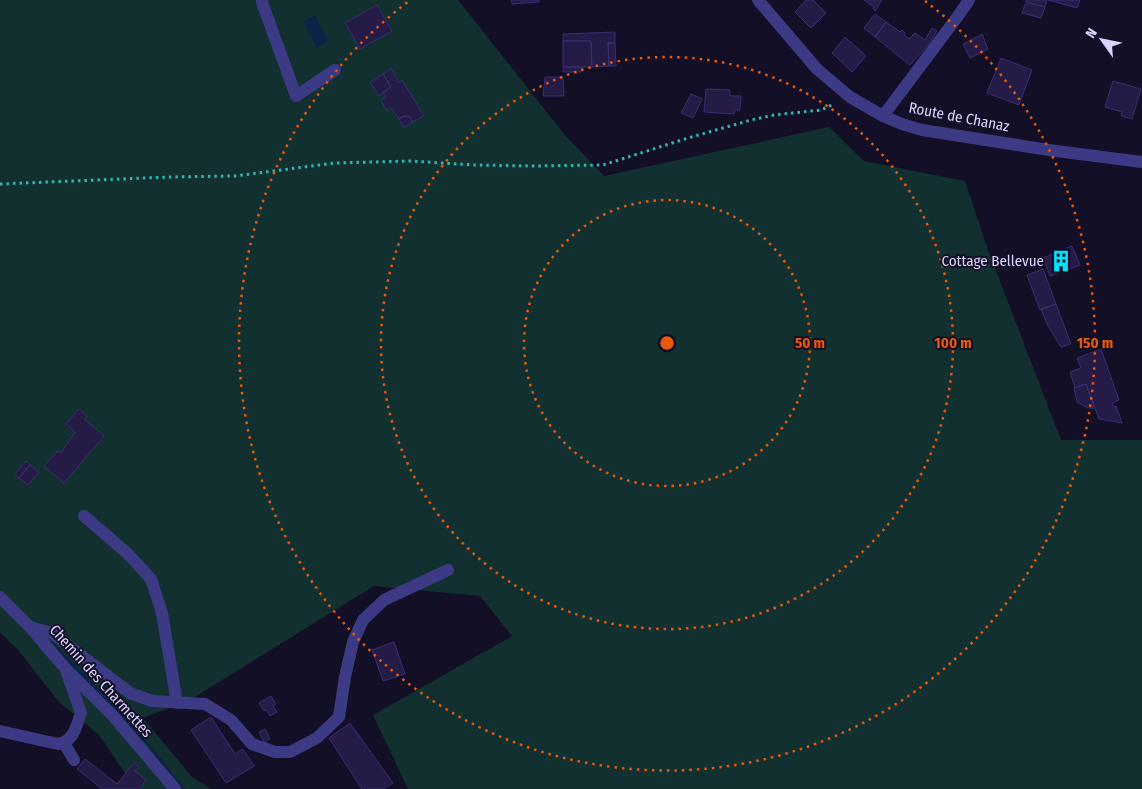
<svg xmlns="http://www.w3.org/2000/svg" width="1142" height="789" font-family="'Fira Sans Condensed',sans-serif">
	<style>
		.green { fill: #12302f }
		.water { fill: #0c2248 }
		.building { fill: #241b47; stroke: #3b2d73 }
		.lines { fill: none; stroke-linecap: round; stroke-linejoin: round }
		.path { stroke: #2fb8b0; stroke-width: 3; stroke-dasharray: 2.5 4; stroke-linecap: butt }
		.minor { stroke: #3d3a85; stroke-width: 12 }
		.ring { fill: none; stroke: #e8590c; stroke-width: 2.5; stroke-dasharray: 2.5 5 }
		.labels { text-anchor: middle; stroke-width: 4; stroke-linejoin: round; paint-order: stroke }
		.street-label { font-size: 15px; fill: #d9d4ff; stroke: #130f26 }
		.poi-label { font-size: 15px; fill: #d9d4ff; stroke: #130f26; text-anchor: end }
		.centre { fill: #e8590c; stroke: #130f26; stroke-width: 2.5 }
		.ring-label { font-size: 15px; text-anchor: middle; font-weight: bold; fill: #e8590c; stroke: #130f26; stroke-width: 4; stroke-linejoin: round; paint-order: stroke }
	</style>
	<rect width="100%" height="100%" fill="#130f26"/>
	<path class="green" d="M0,0H458L565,135L604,176L829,127L864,161L965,181L988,250L1061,440H1142V789H408L373,715L512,636L480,596L374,586L190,700L143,718L192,777L211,789H136L99,735L58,701L19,651L0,632Z"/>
	<path class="water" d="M315,15L328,40L317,48L303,22Z
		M50,641L54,644C87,676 119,709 149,744C162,758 172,774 185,789H181L169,776L150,748L52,646Z"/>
	<path class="building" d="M511,0H539V2L512,4Z
		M806,0H813L826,13L811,28L795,12Z
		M864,0H882L875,11L873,9L874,7Z
		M1026,0H1047L1045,7L1026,2Z
		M1048,0H1080L1077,8Z
		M1026,2L1045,7L1041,18L1022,13Z
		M377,5L392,31L360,49L345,23Z
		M875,14L886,22L875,37L864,28Z
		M886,22L900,32L902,30L905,33L904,35L909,39L915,33L925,40L932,28L937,31L929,44L910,65L875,37Z
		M615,32V43H608L609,66L592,67L591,41H563V34Z
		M982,34L988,49L970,58L963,44Z
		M845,37L866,56L852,72L832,53Z
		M563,41H591L592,67H563Z
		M608,43H615L616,66H609Z
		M1001,58L1032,70L1019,105L987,93Z
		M563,67H582L581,72H563Z
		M391,69L399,83L402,80L424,116L413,122L410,117L404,116L399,119L391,107L386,110L381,100L386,97L383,92L391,87L383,74Z
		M383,74L391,87L379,96L370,82Z
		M545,77H563L564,96H543Z
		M1113,81L1141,89L1132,119L1121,116L1122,112L1105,107Z
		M706,89L730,90V96H741L740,110H735L734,114L704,112Z
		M691,94L702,99L693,118L681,113Z
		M404,116L410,117L413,122L404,127L399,119Z
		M1072,246L1080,265L1050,276L1043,258Z
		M1043,269L1056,304L1040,310L1027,275Z
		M1056,304L1071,344L1061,347L1047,324L1041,309Z
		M1101,349L1119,400L1112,403L1113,407L1116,406L1122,423L1099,419L1086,384L1075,388L1070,372L1081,368L1077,358Z
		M1086,384L1095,408H1088L1077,402L1074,388Z
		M79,409L87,416L85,420L104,436L64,483L44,466L58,451L61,453L75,432L66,424Z
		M26,461L30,465L19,478L15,474Z
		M30,465L39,472L28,485L19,478Z
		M394,642L405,674L383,681L372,650Z
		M271,696L276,704L273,706L277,712L270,716L266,710L264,711L259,703Z
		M211,717L235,754L243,749L254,766L226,783L191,730Z
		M350,723L393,783L383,789H362L329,738Z
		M265,729L270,739L264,742L259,732Z
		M85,759L106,775H105L117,784L134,763L139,767L135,771L146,780L140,789H102L77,769Z"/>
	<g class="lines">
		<path class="path" d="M0,184L169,177L235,176L335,163L411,161L474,165L534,166L603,165L688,138L751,120L774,115L821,110L834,104"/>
		<path class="minor" d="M262,0L263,5L296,96L335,70
			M758,0L817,69L850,97L883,116L902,124L922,130L1049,150L1142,162
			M883,116L958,16L969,0
			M84,516L128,554L151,579L162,613L177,703
			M0,597L30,627L65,668L114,717L175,789
			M30,627L52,633L130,693L152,701L205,704L231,720L252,744L275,752H290L317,738L339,717L345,677L353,642L363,620L384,600L448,570
			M0,731L58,744C74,741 76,727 81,713L67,673
			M64,743L74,760"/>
	</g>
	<g class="ring">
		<circle cx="667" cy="343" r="143"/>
		<circle cx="667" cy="343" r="286"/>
		<path d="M925 1A428 428 0 1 1 409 1"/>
	</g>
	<defs>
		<g id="building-bare" transform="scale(1.725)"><path d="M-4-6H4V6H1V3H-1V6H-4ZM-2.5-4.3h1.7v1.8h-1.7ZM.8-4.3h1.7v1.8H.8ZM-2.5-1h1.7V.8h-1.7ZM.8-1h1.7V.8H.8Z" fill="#00e5ff" stroke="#130f26" stroke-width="2.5" paint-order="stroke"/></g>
	</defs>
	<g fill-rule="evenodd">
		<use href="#building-bare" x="1061" y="261"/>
	</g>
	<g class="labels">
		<g class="street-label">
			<text transform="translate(959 117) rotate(11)" y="5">Route de Chanaz</text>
			<text transform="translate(101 681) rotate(48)" y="5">Chemin des Charmettes</text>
		</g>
		<g class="poi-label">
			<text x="1044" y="266">Cottage Bellevue</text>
		</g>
	</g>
	<circle cx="667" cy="343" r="8" class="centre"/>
	<g class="ring-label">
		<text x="810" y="348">50 m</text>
		<text x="953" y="348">100 m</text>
		<text x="1095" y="348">150 m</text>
	</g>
	<g transform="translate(1102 40) rotate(303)" stroke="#130f26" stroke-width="4" paint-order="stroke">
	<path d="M0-4L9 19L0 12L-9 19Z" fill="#d9d4ff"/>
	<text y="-8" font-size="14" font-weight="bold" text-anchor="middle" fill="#d9d4ff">N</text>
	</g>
</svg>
